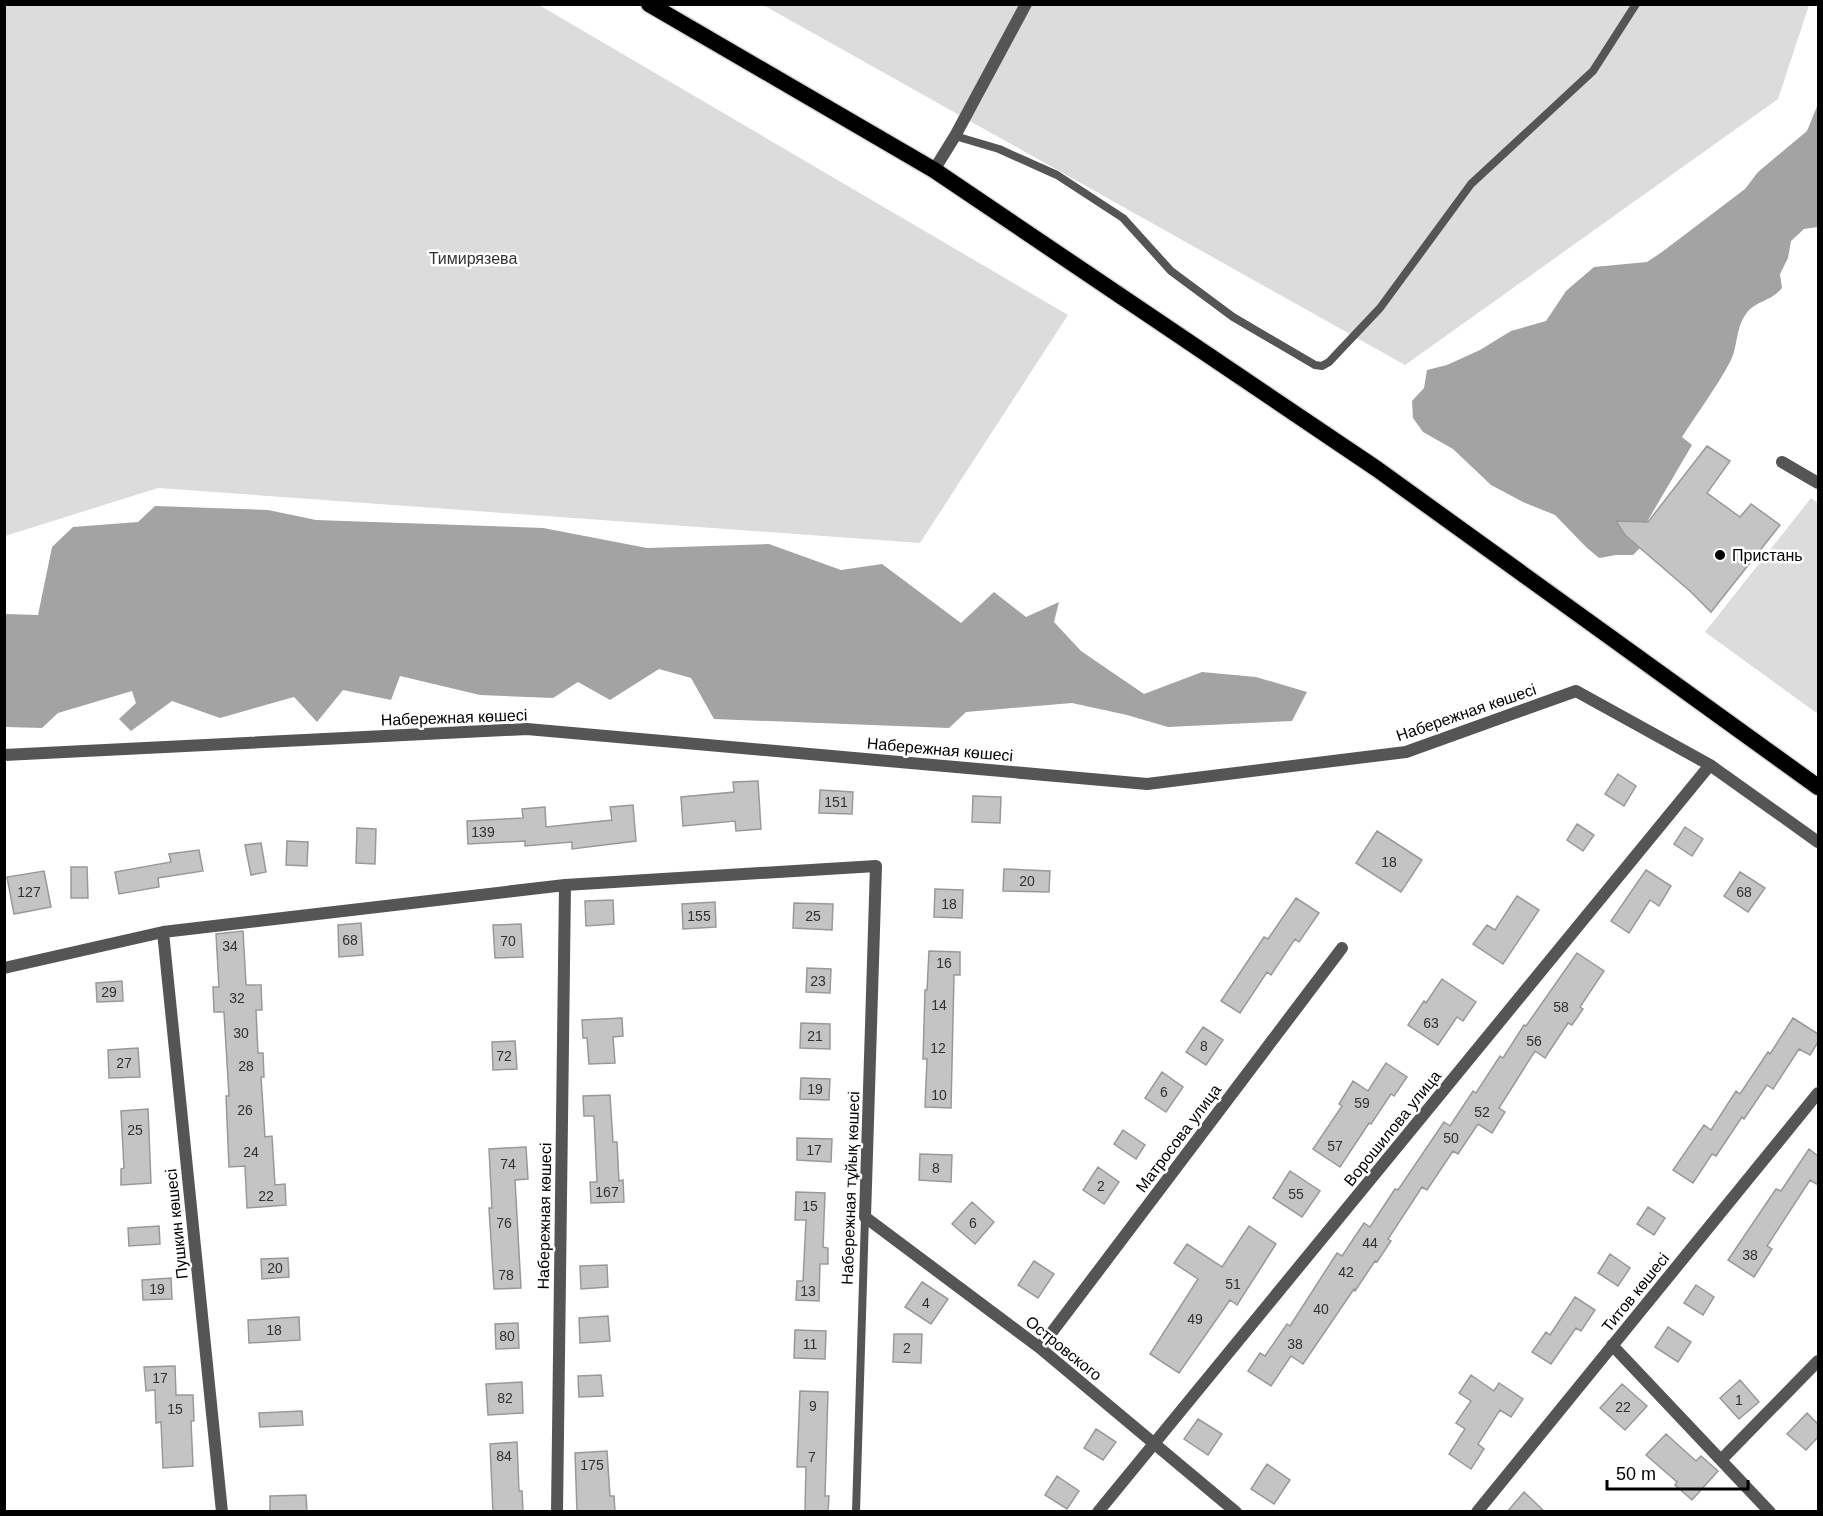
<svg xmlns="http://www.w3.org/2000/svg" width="1823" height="1516" font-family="Arial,sans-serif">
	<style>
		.green { fill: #dcdcdc }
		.water { fill: #a3a3a3 }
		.building { fill: #c4c4c4; stroke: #999; stroke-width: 1.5 }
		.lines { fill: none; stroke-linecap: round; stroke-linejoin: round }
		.trunk-casing { stroke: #dbdbdb; stroke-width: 19 }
		.service { stroke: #555; stroke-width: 8 }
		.minor { stroke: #555; stroke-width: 12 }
		.trunk { stroke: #000; stroke-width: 16 }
		.poi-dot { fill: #000; stroke: #fff; stroke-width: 2 }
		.labels { text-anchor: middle; stroke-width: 5; stroke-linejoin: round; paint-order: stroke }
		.number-label { font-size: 14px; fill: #313131 }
		.park-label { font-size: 16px; fill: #333; stroke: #fff }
		.poi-label { font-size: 16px; fill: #000; stroke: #fff; text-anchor: start }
		.street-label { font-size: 16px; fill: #000; stroke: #fff }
	</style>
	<rect width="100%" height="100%" fill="#fff"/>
	<path class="green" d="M5,4L539,5L1068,315L920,543L158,488L5,536Z
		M763,5H1809L1778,99L1405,365Z
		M1811,498L1818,503V714L1705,632Z"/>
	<path class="water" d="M1818,104V227L1804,229L1791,241L1788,258L1780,274L1782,288C1771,302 1756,300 1746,314C1735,329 1738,348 1730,362C1716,388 1698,412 1682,437L1692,445L1644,527L1637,522L1616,521L1625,535L1640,548L1633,555H1616L1599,558L1586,547L1555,515L1523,502L1491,485L1453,449L1423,432L1413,418L1412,401L1424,388L1427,370L1447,365L1480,350L1511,331L1546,321L1566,291L1594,267L1647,262L1662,252L1745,189L1758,172L1807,131Z
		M155,506L268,510L316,520L543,528L647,548L769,544L841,570L882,564L961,623L994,592L1026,617L1059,602L1054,622L1081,651L1144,694L1202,672L1256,677L1307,692L1292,721L1168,727L1127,715L1072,703L966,712L949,728L714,719L691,678L659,669L610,700L578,682L553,698L480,695L400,676L391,700L343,690L317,722L294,697L220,718L172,701L131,731L119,719L136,703L132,691L58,713L42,728L5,727V614L38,615L52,547L73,527L138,522Z"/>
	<path class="building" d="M1707,446L1730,461L1707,493L1740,517L1751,504L1780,525L1711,612L1691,592L1625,535L1616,521L1648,522Z
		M1618,774L1636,786L1624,806L1605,794Z
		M758,781L761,829L736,831L735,821L683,826L681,797L734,792L733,782Z
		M820,790L853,792L852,814L819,813Z
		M973,796L1001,797L1000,823L972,822Z
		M633,805L636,841L572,849V842L525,846V841L468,844L467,821L523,818L522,809L545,807L546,827L612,820L610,807Z
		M1577,824L1594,835L1583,851L1567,840Z
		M1685,827L1703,839L1692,856L1674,844Z
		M357,828L376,829L375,864L356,863Z
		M1377,831L1422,860L1401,892L1356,863Z
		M287,841L308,842L307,866L286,865Z
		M261,843L266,872L251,875L245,845Z
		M199,850L203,871L158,878L159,887L119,894L115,872L171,862L169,854Z
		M71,867H87L88,898H71Z
		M1004,869L1050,871L1049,892L1003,891Z
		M1646,870L1671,886L1659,906L1650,900L1629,933L1611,921Z
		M44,871L51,907L14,914L7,877Z
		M1740,872L1765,888L1748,912L1724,896Z
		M935,889L963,890L962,918L934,917Z
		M1517,896L1539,910L1503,964L1473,944L1487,925L1495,930Z
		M1296,898L1319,913L1299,942L1295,939L1271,975L1267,972L1240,1013L1221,1001L1264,937L1268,939Z
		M613,900L614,924L586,926L585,901Z
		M715,902L716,927L683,929L682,904Z
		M794,903L833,904L832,930L793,928Z
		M361,923L363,955L339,957L338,925Z
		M521,924L523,957L495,958L493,925Z
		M243,931L246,985H261L262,1010H256L258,1053H263L264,1077H261L265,1137L272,1136L275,1185L285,1184L286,1205L247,1208L245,1166L229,1167L226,1096H229L224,1012H214L213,987H219L216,934Z
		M929,951L960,952V975H954L951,1108L925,1107L927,1059H923L925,990H927Z
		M1577,953L1604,971L1580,1007L1583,1009L1572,1025L1568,1023L1545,1058L1535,1051L1499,1108L1505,1112L1492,1133L1478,1124L1458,1154L1453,1151L1427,1190L1422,1187L1388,1239L1391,1241L1377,1262L1375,1261L1355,1291L1354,1289L1303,1364L1291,1356L1271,1386L1248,1371L1260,1353L1265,1356L1287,1324L1290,1326L1337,1253L1342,1256L1364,1223L1370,1227L1395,1189L1398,1190L1444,1122L1450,1126L1473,1091L1476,1093L1500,1056L1503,1058L1524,1025L1526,1026Z
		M807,968L831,969L830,993L806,992Z
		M1442,979L1476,1002L1463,1021L1457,1017L1438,1045L1408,1025L1424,1001L1426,1003Z
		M122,981L123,1001L97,1002L96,983Z
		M622,1018L623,1036L613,1037L615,1063L589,1064L587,1038H583L582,1020Z
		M1793,1018L1818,1034V1042L1810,1055L1799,1049L1773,1089L1767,1085L1744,1119L1742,1117L1716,1156L1712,1154L1693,1183L1673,1170L1704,1125L1711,1130L1736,1091L1740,1094L1768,1052L1770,1054Z
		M801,1023L830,1024V1049L800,1048Z
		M1203,1027L1223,1040L1206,1065L1186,1052Z
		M515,1041L517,1069L493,1070L492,1042Z
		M138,1048L140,1077L109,1078L108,1050Z
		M1386,1063L1407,1077L1394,1096L1391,1094L1371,1124L1369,1123L1340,1167L1313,1149L1342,1106L1339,1104L1353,1081L1368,1091Z
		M1162,1072L1183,1087L1166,1112L1145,1098Z
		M801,1078L830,1079L829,1100L800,1099Z
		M610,1095L613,1142H617L619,1181L623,1180L624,1202L591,1203L590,1182H597L594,1116H584L583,1096Z
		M148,1109L151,1183L121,1185V1169L124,1168L121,1111Z
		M1123,1130L1145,1145L1136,1159L1114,1144Z
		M797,1138L832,1139L831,1162L797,1160Z
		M526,1147L528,1179L515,1180L521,1288L494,1289L489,1208H492L489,1149Z
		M1809,1149L1818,1156V1185L1810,1180L1767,1246L1772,1249L1754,1277L1728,1260L1776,1189L1781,1191Z
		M920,1154L952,1155L951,1182L919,1180Z
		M1098,1167L1119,1182L1104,1204L1083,1190Z
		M1290,1171L1320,1191L1302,1217L1273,1198Z
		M796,1192L825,1193L823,1247L828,1248V1264H820L819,1301L796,1300L797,1281H803L806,1220H795Z
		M972,1202L994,1222L975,1244L952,1224Z
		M1648,1207L1665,1218L1654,1235L1637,1224Z
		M159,1226L160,1244L129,1246L128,1228Z
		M1249,1226L1276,1244L1237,1305L1230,1300L1179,1373L1150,1354L1198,1279L1174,1263L1187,1244L1222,1267Z
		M1610,1254L1630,1268L1618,1286L1598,1273Z
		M288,1258L289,1277L262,1279L261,1259Z
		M1034,1261L1054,1274L1038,1298L1018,1285Z
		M607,1265L608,1287L581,1289L580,1266Z
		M171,1278L172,1299L143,1300L142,1280Z
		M922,1282L948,1299L931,1324L905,1307Z
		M1696,1285L1714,1297L1703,1315L1684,1303Z
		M1575,1297L1595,1310L1581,1331L1576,1328L1551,1364L1532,1352L1546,1332L1550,1335Z
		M608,1316L610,1341L580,1343L579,1318Z
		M299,1317L300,1340L249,1343L248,1320Z
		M518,1323L519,1348L496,1349L495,1324Z
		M1668,1327L1691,1342L1678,1362L1655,1347Z
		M795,1330L826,1331L825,1359L794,1358Z
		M894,1334H922L921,1363L893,1362Z
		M175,1366L176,1395H193L194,1421H191L193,1466L163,1468L161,1422L156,1423L155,1390L146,1391L144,1367Z
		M601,1375L603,1396L579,1397L578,1376Z
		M1471,1375L1494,1391L1499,1383L1523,1399L1511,1417L1500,1410L1478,1444L1484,1449L1471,1469L1449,1454L1465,1429L1456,1423L1471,1401L1459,1393Z
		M1740,1380L1759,1402L1739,1419L1720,1398Z
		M522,1382L523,1413L488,1415L486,1384Z
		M1622,1384L1647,1406L1625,1430L1600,1408Z
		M800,1391L828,1392L825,1496H829L828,1512H805L806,1467H797Z
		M302,1411L303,1425L260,1427L259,1413Z
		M1807,1413L1818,1424V1437L1806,1450L1787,1434Z
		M1198,1419L1222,1434L1208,1455L1184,1439Z
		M1096,1429L1116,1442L1103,1460L1084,1448Z
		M1666,1434L1696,1461L1701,1456L1718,1471L1692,1500L1675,1485L1677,1482L1646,1455Z
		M517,1442L519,1491H522L523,1512H493L490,1444Z
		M607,1451L610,1496H614L615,1512H577L575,1453Z
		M1267,1464L1290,1480L1274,1504L1251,1489Z
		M1057,1476L1079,1491L1067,1509L1045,1495Z
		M1524,1492L1545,1512H1507Z
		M306,1495L307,1512H270V1496Z"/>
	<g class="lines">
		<g class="trunk-casing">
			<path id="trunk" d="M649,4L934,170L1377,469L1818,787"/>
		</g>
		<path class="service" d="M955,136L999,149L1057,175L1123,218L1171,271L1233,317L1315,365L1322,366L1329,362L1380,308L1471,184L1593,71L1636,4
			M856,1512L865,1217"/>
		<path class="minor" d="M934,170L955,136L1026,4
			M1782,462L1818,483
			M4,755L527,729L1147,784L1406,752L1576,691L1710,765L1818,842
			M163,932L222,1512
			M4,968L163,932L565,885L876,866L865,1217L1040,1348L1236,1512
			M1612,1345L1770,1512
			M1040,1348L1342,948
			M1721,1460L1818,1361
			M557,1512L565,885
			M1098,1512L1710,765
			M1477,1512L1818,1093"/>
		<use href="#trunk" class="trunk"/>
	</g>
	<circle class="poi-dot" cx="1720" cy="555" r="6"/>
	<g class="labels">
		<g class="number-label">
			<text x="836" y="807">151</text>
			<text x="483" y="837">139</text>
			<text x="1389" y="867">18</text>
			<text x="1027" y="886">20</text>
			<text x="29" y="897">127</text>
			<text x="1744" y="897">68</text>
			<text x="949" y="909">18</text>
			<text x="699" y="921">155</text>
			<text x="813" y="921">25</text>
			<text x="350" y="945">68</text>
			<text x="508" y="946">70</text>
			<text x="230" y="951">34</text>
			<text x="944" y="968">16</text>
			<text x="818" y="986">23</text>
			<text x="109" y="997">29</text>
			<text x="237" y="1003">32</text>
			<text x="939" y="1010">14</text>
			<text x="1561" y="1012">58</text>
			<text x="1431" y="1028">63</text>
			<text x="241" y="1038">30</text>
			<text x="815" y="1041">21</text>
			<text x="1534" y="1046">56</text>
			<text x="1204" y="1051">8</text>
			<text x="938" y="1053">12</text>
			<text x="504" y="1061">72</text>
			<text x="124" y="1068">27</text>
			<text x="246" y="1071">28</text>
			<text x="815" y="1094">19</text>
			<text x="1164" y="1097">6</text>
			<text x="939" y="1100">10</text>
			<text x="1362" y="1108">59</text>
			<text x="245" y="1115">26</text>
			<text x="1482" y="1117">52</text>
			<text x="135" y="1135">25</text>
			<text x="1451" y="1143">50</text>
			<text x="1335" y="1151">57</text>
			<text x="814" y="1155">17</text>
			<text x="251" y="1157">24</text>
			<text x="508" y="1169">74</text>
			<text x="936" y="1173">8</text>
			<text x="1101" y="1191">2</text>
			<text x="607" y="1197">167</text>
			<text x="1296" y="1199">55</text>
			<text x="266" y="1201">22</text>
			<text x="810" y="1211">15</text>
			<text x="504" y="1228">76</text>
			<text x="973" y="1228">6</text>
			<text x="1370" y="1248">44</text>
			<text x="1750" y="1260">38</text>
			<text x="275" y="1273">20</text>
			<text x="1346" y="1277">42</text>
			<text x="506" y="1280">78</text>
			<text x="1233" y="1289">51</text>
			<text x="157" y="1294">19</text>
			<text x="808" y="1296">13</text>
			<text x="926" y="1308">4</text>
			<text x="1321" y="1314">40</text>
			<text x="1195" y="1324">49</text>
			<text x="274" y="1335">18</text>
			<text x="507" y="1341">80</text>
			<text x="810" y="1349">11</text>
			<text x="1295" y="1349">38</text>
			<text x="907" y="1353">2</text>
			<text x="160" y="1383">17</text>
			<text x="505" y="1403">82</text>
			<text x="1739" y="1405">1</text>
			<text x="813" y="1411">9</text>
			<text x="1623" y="1412">22</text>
			<text x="175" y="1414">15</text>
			<text x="504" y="1461">84</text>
			<text x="812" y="1462">7</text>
			<text x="592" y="1470">175</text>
		</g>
		<g class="park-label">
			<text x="473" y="264">Тимирязева</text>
		</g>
		<g class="poi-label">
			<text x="1732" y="561">Пристань</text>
		</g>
		<g class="street-label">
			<text transform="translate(1466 712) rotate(-19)" y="6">Набережная көшесі</text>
			<text transform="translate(454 717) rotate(-2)" y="6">Набережная көшесі</text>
			<text transform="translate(940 749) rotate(5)" y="6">Набережная көшесі</text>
			<text transform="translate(1392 1128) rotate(-51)" y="6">Ворошилова улица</text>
			<text transform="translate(1178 1138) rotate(-53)" y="6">Матросова улица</text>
			<text transform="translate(850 1188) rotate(-88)" y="6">Набережная тұйық көшесі</text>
			<text transform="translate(544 1216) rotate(-89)" y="6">Набережная көшесі</text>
			<text transform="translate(176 1224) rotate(-96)" y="6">Пушкин көшесі</text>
			<text transform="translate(1635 1292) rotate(-51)" y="6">Титов көшесі</text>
			<text transform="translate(1064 1348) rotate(39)" y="6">Островского</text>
		</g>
	</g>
	<rect width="1823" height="1516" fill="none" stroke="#000000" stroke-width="12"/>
	<path d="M1607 1480v9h141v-9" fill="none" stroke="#000000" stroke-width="3"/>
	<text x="1616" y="1480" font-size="18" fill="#000000" stroke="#ffffff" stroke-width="4.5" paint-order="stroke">50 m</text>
</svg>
